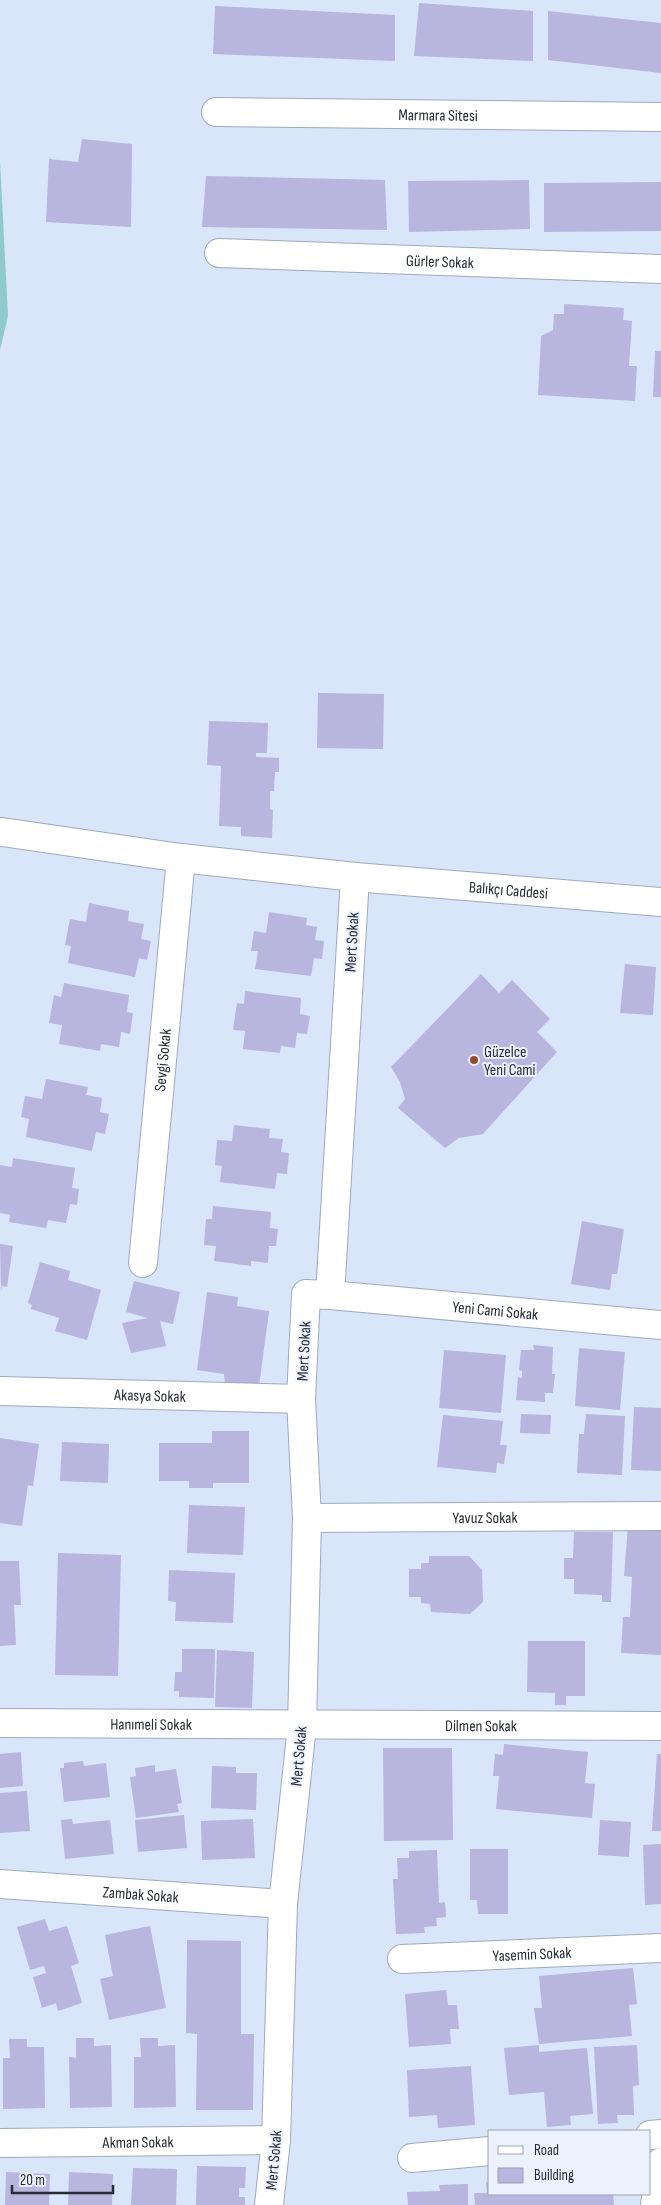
<svg xmlns="http://www.w3.org/2000/svg" width="661" height="2205" font-family="'Sofia Sans Condensed',sans-serif">
	<style>
		.water { fill: #8fc9cb }
		.building { fill: #b8b5df }
		.lines { fill: none; stroke-linecap: round; stroke-linejoin: round }
		.minor-casing { stroke: #9eaabc; stroke-width: 30 }
		.major-casing { stroke: #9eaabc; stroke-width: 30 }
		.minor { stroke: #fff; stroke-width: 28 }
		.major { stroke: #fff; stroke-width: 28 }
		.poi-dot { fill: #934c28; stroke: #ebf2fe; stroke-width: 2 }
		.labels { text-anchor: middle; stroke-width: 4; stroke-linejoin: round; paint-order: stroke }
		.street-label { font-size: 16px; fill: #272c33; stroke: #ebf2fe }
		.poi-label { font-size: 16px; fill: #272c33; stroke: #ebf2fe; text-anchor: start }
	</style>
	<rect width="100%" height="100%" fill="#d9e5f9"/>
	<path class="water" d="M0,161L8,316L0,350Z"/>
	<path class="building" d="M419,3L533,11V61L414,56Z
		M215,6L395,15V61L213,54Z
		M548,11L661,23V73L548,60Z
		M82,139L132,144L131,227L46,222L49,159L78,162Z
		M206,176L385,180L387,230L202,227Z
		M529,180L530,229L409,232L408,181Z
		M661,182V231L544,232V183Z
		M564,304L624,308L623,320L632,321L629,366H637L635,401L538,395L541,336L553,330L554,314H564Z
		M655,351H661V397H653Z
		M318,693L384,694L383,749L317,748Z
		M209,721L268,723L267,753H256V757L279,758V772H275L274,791H270V809L273,810L272,838L241,836V827L219,826L221,766L207,765Z
		M89,903L129,911L128,921L144,924L141,939L151,941L147,960L139,958L135,977L68,963L71,946L65,945L70,919L86,922Z
		M269,912L307,918L306,925L317,927L315,940L324,941L322,959L314,958L311,976L255,969L258,951H251L254,931L266,933Z
		M625,964L656,967L653,1015L620,1013Z
		M481,974L499,993L512,980L550,1019L537,1032L557,1052L483,1134L459,1138L445,1148L398,1108L405,1099L400,1082L391,1067Z
		M64,983L129,995L127,1012L133,1013L130,1034L121,1032L119,1047L101,1044L100,1051L59,1044L62,1025L49,1023L54,995L61,997Z
		M245,991L301,998L300,1014L310,1016L307,1034L297,1033L295,1048L281,1046L280,1053L243,1049L245,1031L233,1030L237,1003L244,1004Z
		M46,1079L88,1087L86,1095L102,1098L100,1112L109,1114L105,1134L96,1132L92,1151L26,1137L29,1119L21,1117L25,1096L42,1099Z
		M234,1125L270,1129L269,1138L283,1139L281,1152L289,1153L287,1174L277,1173L275,1189L220,1182L222,1166L215,1165L217,1140L232,1141Z
		M13,1158L75,1168L72,1188L79,1189L77,1205L70,1204L66,1223L48,1220L46,1228L9,1222L10,1215L0,1213V1165L12,1167Z
		M213,1206L271,1212L270,1228L278,1229L276,1246H269L268,1263L251,1261V1266L214,1261L216,1246L204,1245L206,1219H212Z
		M582,1221L624,1229L617,1274H612L610,1290L571,1284Z
		M0,1244L13,1246L7,1287L2,1286L1,1291Z
		M40,1262L70,1271L68,1280L101,1290L87,1340L55,1331L59,1318L31,1309L32,1305L28,1303Z
		M134,1281L180,1292L173,1324L160,1321L166,1346L131,1353L122,1323L148,1318L126,1312Z
		M207,1292L238,1297L237,1306L269,1311L259,1386L225,1384L224,1374L197,1370Z
		M533,1345L553,1347L552,1374H555L553,1393H545V1402L516,1400L518,1377L522,1378V1371L519,1370L521,1350H534Z
		M579,1348L625,1352L620,1410L575,1406Z
		M444,1350L506,1355L501,1413L439,1408Z
		M634,1407L661,1408V1471L631,1470Z
		M521,1414L551,1415L550,1434L520,1433Z
		M586,1414L625,1416L622,1475L577,1473L579,1434H584Z
		M443,1415L503,1421L500,1445H507L504,1464L497,1463L496,1473L437,1467Z
		M212,1431H249V1483H213V1488H189V1481H159V1443H212Z
		M0,1438L39,1444L33,1486L28,1485L22,1526L0,1523Z
		M62,1442L109,1444L108,1483L60,1481Z
		M189,1505L245,1507L243,1555L187,1553Z
		M628,1525L661,1528V1655L621,1653L623,1617H630L632,1577L624,1576Z
		M574,1532H613L611,1602H602V1595L574,1594V1579H564V1558H573Z
		M58,1553L121,1555L118,1676L55,1675Z
		M429,1556H469L482,1570L483,1602L470,1614L431,1612L430,1604L421,1603V1597H409V1569H421V1563H429Z
		M0,1561H19L21,1605H14L16,1645L0,1646Z
		M169,1570L235,1573L233,1623L175,1621L176,1602L168,1601Z
		M528,1641H585V1696H566V1705H555V1693L527,1692Z
		M182,1649H215L214,1698L179,1697V1691H174L175,1672H182Z
		M217,1650L254,1652L252,1708L215,1707Z
		M504,1744L588,1752L585,1783L595,1784L592,1818L496,1809L499,1776H493L495,1754L503,1755Z
		M383,1748H452L453,1840L384,1841Z
		M21,1752L23,1786L0,1788V1754Z
		M657,1754H661V1831H652Z
		M83,1761L84,1766L106,1763L110,1797L64,1802L60,1768H64V1763Z
		M155,1765V1772L176,1769L182,1803L177,1804L179,1812L136,1818L130,1777L136,1776L135,1768Z
		M212,1766L236,1767V1773H257L256,1810L211,1808Z
		M27,1791L30,1831L0,1833V1793Z
		M184,1815L187,1848L138,1852L135,1820Z
		M72,1819L73,1824L110,1820L114,1854L65,1859L61,1820Z
		M253,1819L255,1858L202,1860L201,1821Z
		M600,1820L631,1822L629,1857L598,1855Z
		M661,1844V1904L645,1905L643,1845Z
		M470,1849H508V1914H478L477,1900H470Z
		M437,1850L439,1903L445,1902L446,1917L436,1918L437,1926L424,1927L425,1933L396,1934L393,1879H398L397,1858H409V1851Z
		M45,1919L49,1931L67,1926L79,1963L71,1966L82,2003L58,2011L56,2003L42,2008L33,1977L46,1973L44,1966L30,1970L17,1927Z
		M150,1926L166,2008L109,2020L100,1979L113,1976L105,1935Z
		M187,1940L241,1941V2034H254L253,2110H196L197,2034L186,2033Z
		M633,1968L637,2004L629,2005L632,2036L539,2044L534,2008H542L539,1976Z
		M446,1990L448,2005H457L459,2029H450L451,2044L409,2047L405,1994Z
		M76,2038H94V2046L111,2045L112,2107L70,2108L69,2057L76,2058Z
		M140,2038H158V2046L175,2045L176,2107L134,2108V2057H141Z
		M9,2039H27V2047H44L45,2108L3,2109V2058H10Z
		M539,2045V2052L587,2048L593,2114L570,2116L571,2125L547,2127L544,2092L509,2095L504,2048Z
		M637,2045L639,2085L633,2086L634,2115H617L618,2123L598,2124L594,2047Z
		M471,2066L475,2125L438,2128L437,2115L409,2117L407,2070Z
		M197,2166L246,2167L245,2188H239V2197H245V2205H196Z
		M133,2168L177,2169L176,2205H131Z
		M6,2172L50,2174L49,2205H5Z
		M69,2172L113,2174L112,2205H68Z
		M486,2182H490V2194H613L614,2205H475L474,2193H487Z
		M468,2184V2205H408L407,2192L440,2191L439,2185Z"/>
	<g class="lines">
		<g class="minor-casing">
			<g id="minor">
				<path id="s1" d="M216,112L661,117"/>
				<path id="s2" d="M219,253L661,269"/>
				<path d="M2,832L181,858L355,877L330,1295L306,1294L301,1399L307,1518L302,1726L283,1904L276,2140L269,2205"/>
				<path id="s3" d="M143,1263L181,858"/>
				<path id="s4" d="M330,1295L661,1325"/>
				<path id="s5" d="M0,1391L301,1399"/>
				<path id="s6" d="M307,1518L661,1516"/>
				<path id="s7" d="M0,1723L661,1726"/>
				<path id="s8" d="M0,1884L283,1904"/>
				<path id="s9" d="M402,1959L661,1948"/>
				<path d="M650,2135L661,2134"/>
				<path id="s10" d="M0,2143L276,2140"/>
				<path d="M412,2158L490,2151"/>
			</g>
		</g>
		<g class="major-casing">
			<g id="major">
				<path id="s11" d="M355,877L661,902"/>
				<path d="M655,2205L661,2162"/>
			</g>
		</g>
		<use href="#minor" class="minor"/>
		<use href="#major" class="major"/>
	</g>
	<circle class="poi-dot" cx="474" cy="1060" r="5"/>
	<g class="labels">
		<g class="street-label">
			<text dy="6" stroke="none"><textPath href="#s1" startOffset="222">Marmara Sitesi</textPath></text>
			<text dy="6" stroke="none"><textPath href="#s2" startOffset="221">Gürler Sokak</textPath></text>
			<text dy="6" stroke="none"><textPath href="#s11" startOffset="154">Balıkçı Caddesi</textPath></text>
			<text transform="translate(351 942) rotate(-87)" y="6">Mert Sokak</text>
			<text dy="6" stroke="none"><textPath href="#s3" startOffset="204">Sevgi Sokak</textPath></text>
			<text dy="6" stroke="none"><textPath href="#s4" startOffset="166">Yeni Cami Sokak</textPath></text>
			<text transform="translate(303 1351) rotate(-87)" y="6">Mert Sokak</text>
			<text dy="6" stroke="none"><textPath href="#s5" startOffset="150">Akasya Sokak</textPath></text>
			<text dy="6" stroke="none"><textPath href="#s6" startOffset="178">Yavuz Sokak</textPath></text>
			<text dy="6" stroke="none"><textPath href="#s7" startOffset="151">Hanımeli Sokak</textPath></text>
			<text dy="6" stroke="none"><textPath href="#s7" startOffset="481">Dilmen Sokak</textPath></text>
			<text transform="translate(298 1756) rotate(-85)" y="6">Mert Sokak</text>
			<text dy="6" stroke="none"><textPath href="#s8" startOffset="141">Zambak Sokak</textPath></text>
			<text dy="6" stroke="none"><textPath href="#s9" startOffset="130">Yasemin Sokak</textPath></text>
			<text dy="6" stroke="none"><textPath href="#s10" startOffset="138">Akman Sokak</textPath></text>
			<text transform="translate(273 2160) rotate(-85)" y="6">Mert Sokak</text>
		</g>
		<g class="poi-label">
			<text x="484" y="1057">Güzelce<tspan x="484" dy="18">Yeni Cami</tspan></text>
		</g>
	</g>
	<rect x="488" y="2130" width="162" height="65" fill="#ebf2fe" stroke="#9da3ad"/>
	<rect x="498" y="2146" width="25" height="8" fill="#ffffff" stroke="#9da3ad"/>
	<text x="534" y="2155" font-size="15" fill="#272c33">Road</text>
	<rect x="498" y="2168" width="25" height="15" fill="#b8b5df" stroke="#9da3ad"/>
	<text x="534" y="2180" font-size="15" fill="#272c33">Building</text>
	<path d="M12 2185v8h101v-8" fill="none" stroke="#272c33" stroke-width="2.5"/>
	<text x="20" y="2185" font-size="15" fill="#272c33" stroke="#ebf2fe" stroke-width="4" paint-order="stroke">20 m</text>
</svg>
